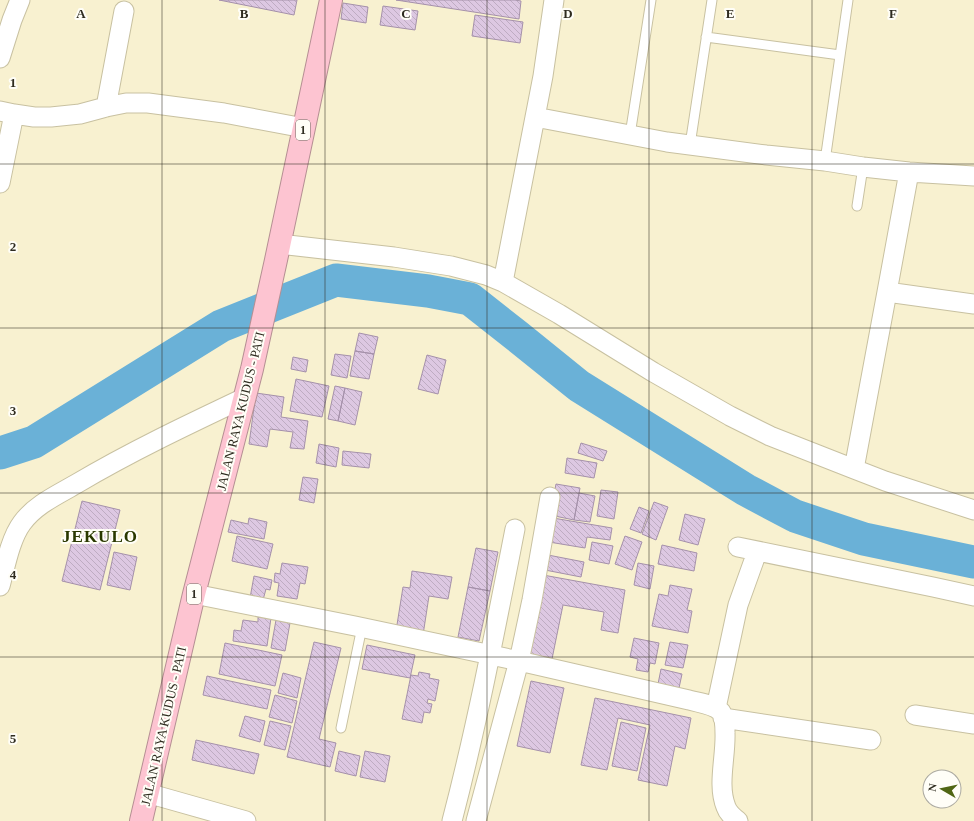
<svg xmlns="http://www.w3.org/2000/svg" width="974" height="821" font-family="'Times New Roman',serif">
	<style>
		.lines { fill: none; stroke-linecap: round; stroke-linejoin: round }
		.river { stroke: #6ab1d7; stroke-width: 33 }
		.building { fill: url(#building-back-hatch); stroke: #a591aa }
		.lane-casing { stroke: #c8c1a1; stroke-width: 11 }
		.street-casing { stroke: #c8c1a1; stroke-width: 21 }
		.highway-casing { stroke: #b58f93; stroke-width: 24 }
		.lane { stroke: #fff; stroke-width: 9 }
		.street { stroke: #fff; stroke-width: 19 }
		.highway { stroke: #fdc4d1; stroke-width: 22 }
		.grid { fill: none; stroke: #2f2c20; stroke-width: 1; stroke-opacity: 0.55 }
		.labels { text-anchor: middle; stroke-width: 4; stroke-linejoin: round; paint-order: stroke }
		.shield { fill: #fffef7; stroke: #6d6b60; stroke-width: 1 }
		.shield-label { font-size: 12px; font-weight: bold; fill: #2f2c20 }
		.street-label { font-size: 13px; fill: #2f2c20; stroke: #fffef7 }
		.district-label { font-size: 17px; font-weight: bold; letter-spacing: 1px; fill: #2a3800; stroke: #fffef7 }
		.grid-label { font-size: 13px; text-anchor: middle; font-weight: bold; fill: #2f2c20; stroke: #fffef7; stroke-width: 4; stroke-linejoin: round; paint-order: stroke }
	</style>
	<defs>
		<pattern id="building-back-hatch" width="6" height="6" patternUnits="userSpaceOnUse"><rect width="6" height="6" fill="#ddc8e2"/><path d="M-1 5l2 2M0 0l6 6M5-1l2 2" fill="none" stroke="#beacc2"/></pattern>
	</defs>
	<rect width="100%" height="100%" fill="#f8f1d0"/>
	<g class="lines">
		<path class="river" d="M0,453L34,442L221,326L336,280L428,291L470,299L517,336L579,386L746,490L795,516L864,539L974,562"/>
	</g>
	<path class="building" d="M219,0H297L294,15Z
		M396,0H515L521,1L519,19Z
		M343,3L368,7L366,23L341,19Z
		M383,6L418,11L415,30L380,25Z
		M475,15L523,22L520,43L472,36Z
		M359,333L378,337L374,354L355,351Z
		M355,351L374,354L369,379L350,376Z
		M335,354L351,356L347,378L331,375Z
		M427,355L446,360L438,394L418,389Z
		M293,357L308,360L306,372L291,369Z
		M296,379L329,386L322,417L290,411Z
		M335,386L345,388L338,421L328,419Z
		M345,388L362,392L355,425L338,421Z
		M256,393L284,397L281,417L308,421L304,449L290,448L293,432L270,429L267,447L249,444Z
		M581,443L607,451L603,461L578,453Z
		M319,444L339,448L336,467L316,463Z
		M343,451L371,454L369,468L342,465Z
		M567,458L597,463L594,478L565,473Z
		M303,477L318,479L314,503L299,500Z
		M556,484L580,488L574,520L550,515Z
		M601,490L618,492L614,519L597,516Z
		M579,493L595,496L590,522L574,520Z
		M82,501L120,510L100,590L62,581Z
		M654,502L668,507L656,540L642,534Z
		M639,507L649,511L641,533L630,529Z
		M685,514L705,519L698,545L679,540Z
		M249,518L267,522L264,539L228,532L231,520L248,524Z
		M553,518L612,528L610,540L587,537L585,548L549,542Z
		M237,536L273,544L267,569L232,561Z
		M625,536L642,542L632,570L615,564Z
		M592,542L613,546L609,564L589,560Z
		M662,545L697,553L694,571L658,564Z
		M476,548L498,552L490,591L468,587Z
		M114,552L137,557L130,590L107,585Z
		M548,555L584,562L581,577L545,570Z
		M282,563L308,567L305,584L300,583L297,599L277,596L279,583L274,582L275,573L280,574Z
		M638,563L654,566L650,589L634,585Z
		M412,571L452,577L448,599L429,596L423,635L396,631L403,587L410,588Z
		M543,575L625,590L618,633L601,630L604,612L563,605L552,659L528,654Z
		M254,576L272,580L270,590L266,589L263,600L250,598Z
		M670,585L692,589L687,610L692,611L688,633L652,626L659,594L668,596Z
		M468,587L490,591L479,641L458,637Z
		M258,617L271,618L267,646L233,641L234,630L241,631L243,620L258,622Z
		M276,620L290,623L285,651L271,648Z
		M634,638L659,643L655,664L650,663L648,672L636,670L638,659L630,657Z
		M314,642L341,648L319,739L336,743L330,767L287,757Z
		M670,642L688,645L683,668L665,665Z
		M225,643L282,655L275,686L219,674Z
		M367,645L415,655L410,678L362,669Z
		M661,669L682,674L679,688L658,684Z
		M419,672L430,674L429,678L439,680L435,701L428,699L427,703L432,704L430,713L424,712L422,723L402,719L411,675L418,676Z
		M283,673L301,678L297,698L278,693Z
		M207,676L271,690L267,709L203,695Z
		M531,681L564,688L550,753L517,746Z
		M275,695L297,701L292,723L269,717Z
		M595,698L691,718L685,749L675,746L667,786L638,780L650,725L618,718L607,770L581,765Z
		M245,716L265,721L260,742L239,736Z
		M270,721L291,726L285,750L264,745Z
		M621,722L646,728L637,771L612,766Z
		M196,740L259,754L254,774L192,760Z
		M339,751L360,756L356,776L335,771Z
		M365,751L390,756L385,782L360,777Z"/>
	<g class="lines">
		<g class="lane-casing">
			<path id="lane" d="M706,37L840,55
				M630,135L651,0
				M690,145L712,0
				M825,161L848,0
				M857,206L863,167
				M341,728L362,627"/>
		</g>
		<g class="street-casing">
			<path id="street" d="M0,58L12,20L20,0
				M106,107L124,11
				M0,111L14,114L34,117H51L80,114L106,107L126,103H148L224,113L304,128
				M535,117L667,142L766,155L825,161L863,167L909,172L974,176
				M0,183L14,114
				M279,244L394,257L451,266L486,275L503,282L559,314L653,372L730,416L770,436L854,469L885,481L974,510
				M503,282L543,76L554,0
				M887,292L974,304
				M854,469L887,292L909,172
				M738,547L933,587L974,596
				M0,586C5,568 10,539 22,523C35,505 57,495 76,484C130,452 187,425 244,398
				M194,594L355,626L519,661L689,700C699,703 714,704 721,712C725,718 725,726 725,733C726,757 717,785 726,807C728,813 733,817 738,821
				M716,708L738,605L757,552
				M915,715L974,724
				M723,718L871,740
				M147,793L246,821
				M452,821C477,725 496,626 515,529
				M476,821L519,661L532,600L550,497"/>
		</g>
		<g class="highway-casing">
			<path id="highway" d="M141,821L194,594L252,369L276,260L331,0"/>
		</g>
		<use href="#lane" class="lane"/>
		<use href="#street" class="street"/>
		<use href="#highway" class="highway"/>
	</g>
	<path class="grid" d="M162,0V821M325,0V821M487,0V821M649,0V821M812,0V821M0,164H974M0,328H974M0,493H974M0,657H974"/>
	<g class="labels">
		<g class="shield">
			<rect x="296" y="120" width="14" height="20" rx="3"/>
			<rect x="187" y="584" width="14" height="20" rx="3"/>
		</g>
		<g class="shield-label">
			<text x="303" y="134">1</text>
			<text x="194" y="598">1</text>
		</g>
		<g class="street-label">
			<text transform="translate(240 411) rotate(-76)" y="5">JALAN RAYA KUDUS - PATI</text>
			<text transform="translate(163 726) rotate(-77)" y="5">JALAN RAYA KUDUS - PATI</text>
		</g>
		<g class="district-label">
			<text x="100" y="542">JEKULO</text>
		</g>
	</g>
	<g class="grid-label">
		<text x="81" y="18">A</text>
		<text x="244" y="18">B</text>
		<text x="406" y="18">C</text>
		<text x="568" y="18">D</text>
		<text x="730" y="18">E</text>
		<text x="893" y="18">F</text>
		<text x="13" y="87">1</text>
		<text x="13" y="251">2</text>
		<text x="13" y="415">3</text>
		<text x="13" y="579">4</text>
		<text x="13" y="743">5</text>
	</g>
	<g transform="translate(942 789) rotate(279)"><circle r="19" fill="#fffef7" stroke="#acaaa1"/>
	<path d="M0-3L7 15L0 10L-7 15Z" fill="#506613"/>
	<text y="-6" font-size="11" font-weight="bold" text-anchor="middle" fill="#2f2c20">N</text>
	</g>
</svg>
